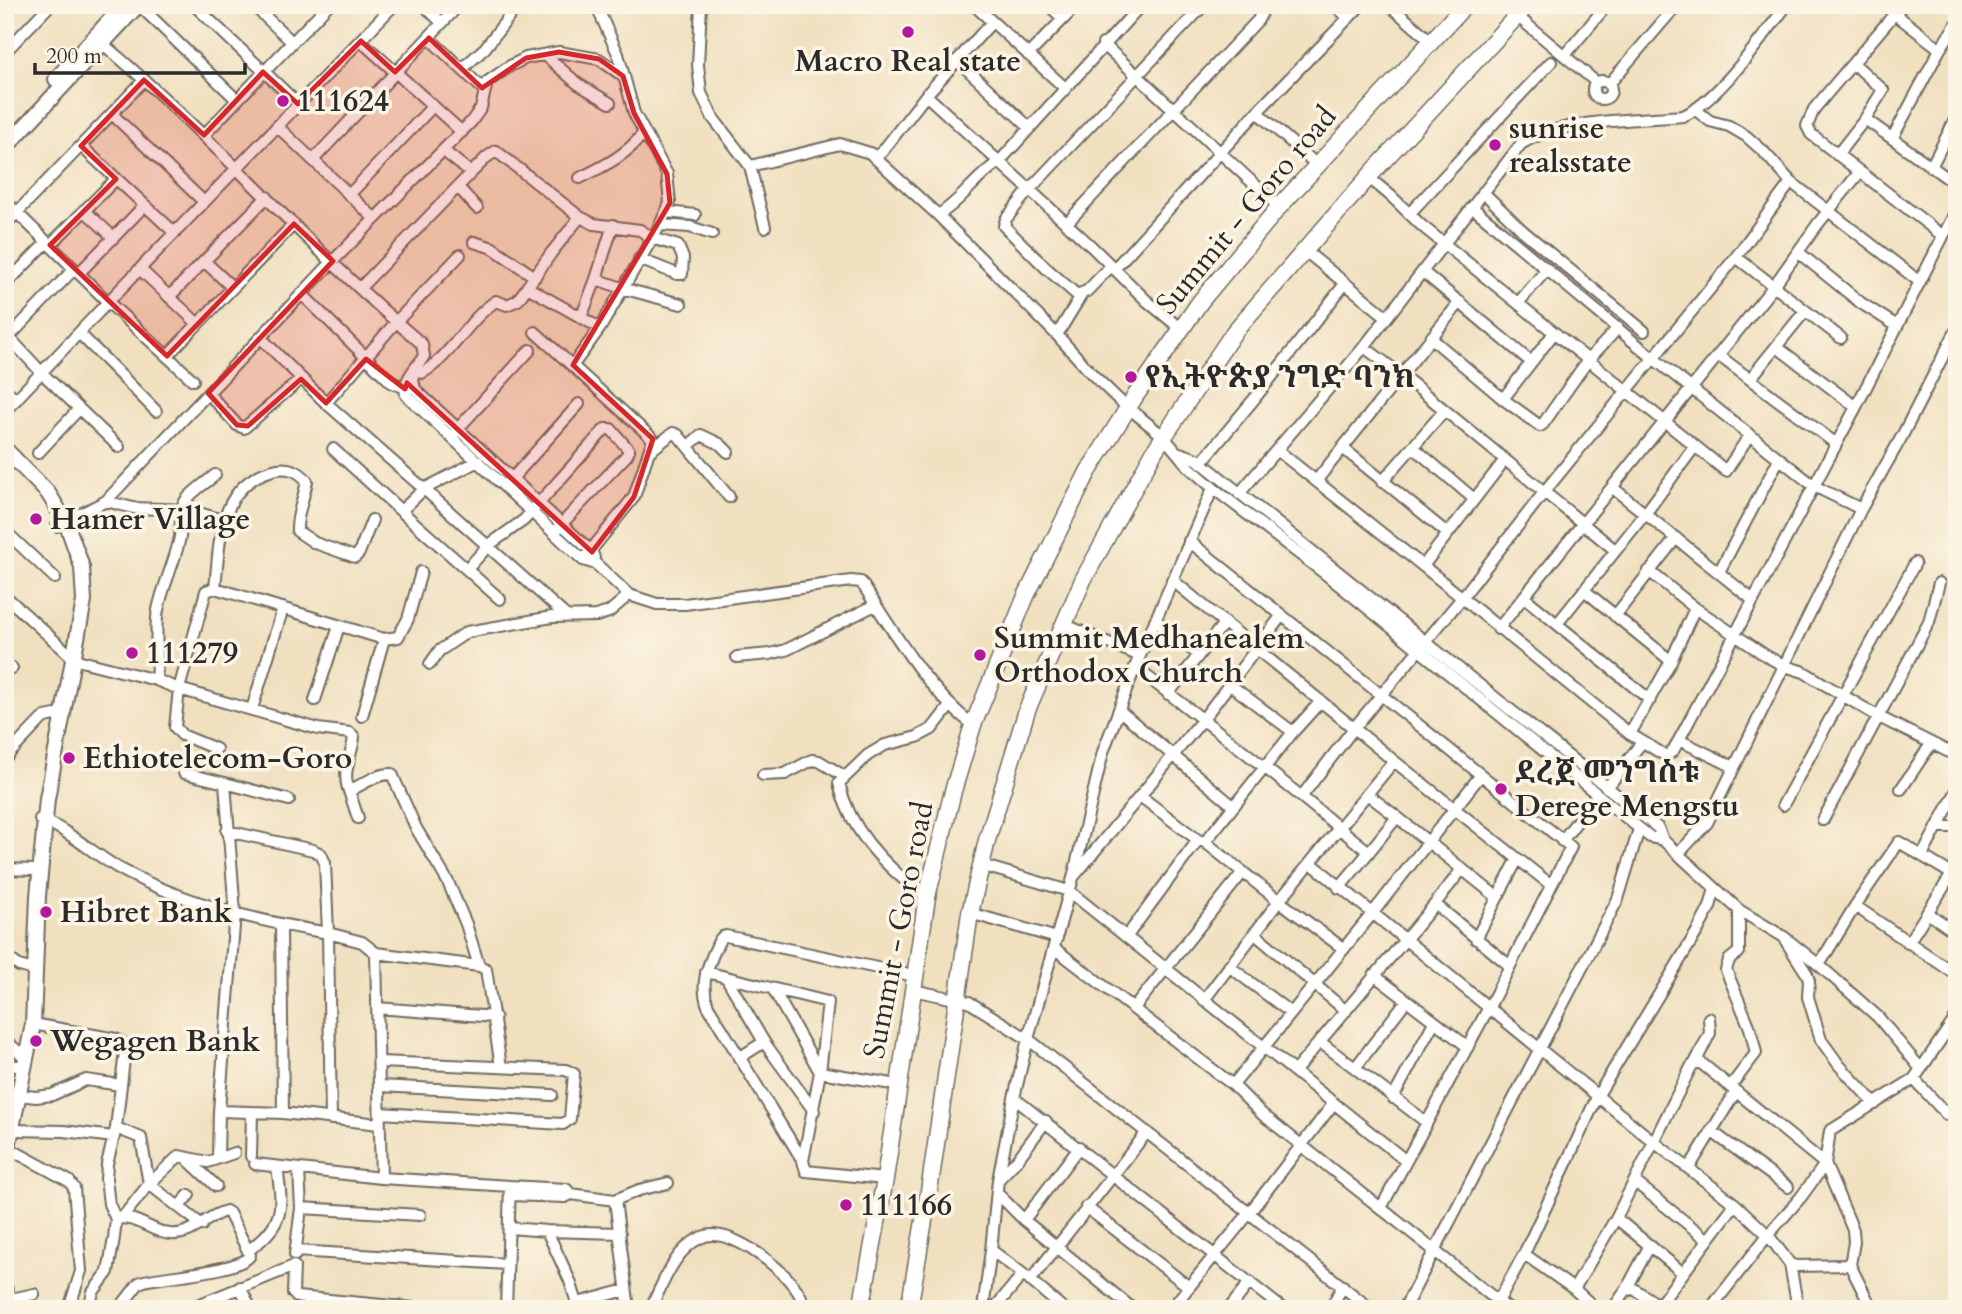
<svg xmlns="http://www.w3.org/2000/svg" width="1962" height="1314" font-family="Cardo,'Noto Serif Ethiopic',serif">
	<style>
		.lines { fill: none; stroke-linecap: round; stroke-linejoin: round }
		.minor-casing { stroke: #706a5f; stroke-width: 14 }
		.major-casing { stroke: #706a5f; stroke-width: 18 }
		.highway-casing { stroke: #706a5f; stroke-width: 19 }
		.minor { stroke: #fff; stroke-width: 10 }
		.major { stroke: #fff; stroke-width: 14 }
		.highway { stroke: #fff; stroke-width: 16 }
		.marked { fill: #d62828; fill-opacity: 0.2; stroke: #d62828; stroke-width: 5; stroke-linejoin: round }
		.poi-dot { fill: #b5179e; stroke: #fcf5e5; stroke-width: 2.5 }
		.labels { text-anchor: middle; stroke-width: 7; stroke-linejoin: round; paint-order: stroke }
		.poi-label { font-size: 30px; font-weight: bold; fill: #2b2b2b; stroke: #fcf5e5; text-anchor: start }
		.street-label { font-size: 30px; fill: #2b2b2b; stroke: #fcf5e5 }
	</style>
	<rect width="100%" height="100%" fill="#fcf5e5"/>
	<filter id="ink" filterUnits="userSpaceOnUse"><feTurbulence type="fractalNoise" baseFrequency=".0143" numOctaves="2"/><feDisplacementMap in="SourceGraphic" scale="14" xChannelSelector="R" yChannelSelector="G"/><feConvolveMatrix kernelMatrix="1 2 1 2 8 2 1 2 1" color-interpolation-filters="sRGB"/></filter>
	<filter id="wash" filterUnits="userSpaceOnUse"><feTurbulence type="fractalNoise" baseFrequency=".00686" numOctaves="4" result="noise"/><feDisplacementMap in="SourceGraphic" scale="28" xChannelSelector="R" yChannelSelector="G"/><feGaussianBlur stdDeviation="1.57" result="paint"/><feColorMatrix in="noise" values="0 0 0 0 0 0 0 0 0 0 0 0 0 0 0 0 0 1.4 0 .05"/><feComposite in="paint" operator="in"/></filter>
	<g filter="url(#wash)">
		<rect width="100%" height="100%" fill="#f0e0c0"/>
	</g>
	<g filter="url(#ink)">
		<g class="lines">
			<g class="minor-casing">
				<path id="minor" d="M139,5L237,100
					M194,5L298,104
					M253,5L292,42
					M424,5L442,23
					M701,5L698,65L701,93L713,118L750,166L765,227
					M974,5L1065,88
					M1049,5L1063,19
					M1334,5L1349,18
					M1389,5L1431,41
					M1902,5L1814,109L1807,126L1811,134L1943,236
					M1895,14L1940,49
					M1517,16L1596,82
					M429,38L485,91
					M361,41L462,132
					M103,44C215,138 310,250 422,344L424,356C417,367 402,381 406,395L583,560L596,564L629,595L657,604H685L851,581L861,582C894,632 925,688 973,725
					M1103,44L1279,207
					M5,52L50,5
					M545,55L578,84L610,103
					M1028,55L1077,5
					M1565,55L1607,5
					M957,60L1030,128
					M1853,63L1883,90L1865,119
					M462,69L485,48L518,5
					M1593 90a9 9 0 1 1 18 0a9 9 0 1 1-18 0Z
					M1609,84L1677,5
					M926,95L1091,246L1147,301L1181,329
					M1697,111L1710,121L1729,126L1746,136L1763,151L1791,182L1920,282
					M1257,112L1317,165
					M112,114L203,201
					M277,126L375,219
					M204,135L328,5
					M1893,137L1940,49L1957,23
					M81,146L175,233
					M1837,155L1865,119L1957,185
					M874,157L938,215L1057,335
					M313,160L459,5
					M750,166L840,144L870,153L874,157L882,152L926,95L992,22
					M1931,167L1957,116
					M471,173L487,157L496,151L580,217L594,224L640,230L652,238L678,246L683,258L682,274H677L639,259
					M1368,177L1391,196L1422,226L1726,471L1749,436
					M580,178C604,166 629,154 644,132
					M458,187L477,208
					M1483,192L1523,231L1644,331
					M349,195L432,107
					M5,201L108,302L5,411
					M84,210L113,237
					M667,212L695,215
					M1409,214L1551,62
					M938,215C962,201 976,176 999,162L1141,5
					M1066,224L1258,20L1262,12L1259,5
					M5,225L144,80
					M660,225L690,227L712,234
					M474,242L493,248L535,277
					M50,245L116,179
					M1304,250L1387,317
					M1798,252L1861,303L1897,326
					M1736,257L1841,338
					M204,261L232,287
					M1111,266L1087,291L1077,295L1046,268L1004,226L1006,219L1029,190L1204,5
					M1114,269L1257,112L1361,5
					M141,270L197,323
					M1423,272L1531,362
					M79,273L145,205
					M596,279L622,288L681,304
					M5,285L47,242
					M527,287L600,328
					M360,288L471,173L444,151
					M302,294L391,382L409,389
					M1082,294L1057,335L1093,375L1119,400L1163,436L1189,467L1213,488L1328,576L1650,837L1663,840
					M169,297L267,197
					M1519,302L1547,269
					M581,318L596,279L613,225
					M535,332L653,439L634,497L583,560
					M5,333L42,373L119,447
					M79,333L156,411
					M9,337L74,269
					M261,338L326,403L396,322L460,255
					M1431,338L1503,399L1540,426L1543,424L1588,360L1618,328
					M1364,347L1403,376L1615,550
					M1777,347L1856,407
					M1718,355L1835,443
					M167,356L294,224
					M573,365L600,328L660,225L670,203L667,174L634,113L618,54L596,5
					M414,371L422,373C452,356 467,320 496,301L507,305L518,300L552,252L580,217
					M412,375L415,389L420,394L592,552L594,558
					M1750,379L1805,311
					M193,380L108,302L394,5
					M5,389L16,400
					M208,393L237,425L244,428L301,379
					M1503,399L1554,333
					M326,403L424,489L478,461
					M453,434L530,350
					M688,446L701,435L720,444L728,452
					M1413,447L1474,499
					M333,449L401,511L424,489L565,615
					M1344,449L1447,533
					M1277,450L1423,566
					M650,451L673,433L678,435L729,497
					M38,453L79,409
					M1180,453L1197,459L1658,828L1663,840L1678,854L1707,823L1861,509L1814,486L1653,358L1472,207
					M1504,461L1423,566L1630,734L1666,756L1673,751L1679,740
					M1201,463L1255,398L1344,285
					M1316,481L1460,302
					M509,482L579,404
					M1382,482L1444,411
					M1613,488L1753,600
					M1239,494L1364,347L1521,144C1561,119 1636,120 1683,116C1717,102 1763,36 1787,5
					M106,501L133,508L189,510L222,520
					M1861,509L1901,438L1957,329
					M401,511L500,599
					M57,526L106,501L333,261L471,122L481,108L487,82L510,66L526,58L559,52L599,59L623,76
					M5,531L55,578
					M1189,541L1571,847L1489,1007L1381,1208
					M467,569L489,545L524,520L605,429H611L629,450L627,455L554,532
					M1649,571L1695,608L1768,657L1785,666L1804,672L1879,717L1957,756
					M1719,572L1779,459
					M1172,580L1394,761L1551,885
					M215,588C220,541 218,485 273,470C286,466 299,470 307,481C304,498 296,515 297,531L315,543L355,557L359,553L372,520
					M1584,590L1671,661
					M5,596L69,654
					M1524,597L1650,700
					M1282,615L1203,719L1140,796L1198,840L1205,842L1293,732L1321,701
					M1615,616L1676,538
					M1155,620L1199,655
					M1063,624L1140,656
					M1557,624L1645,514L1695,446
					M1498,629L1773,287L1817,225L1859,173
					M384,639L398,637L408,619L421,572
					M737,657L770,654L786,650L875,605
					M73,659L156,680L179,689L175,727L182,735L216,749
					M430,664L439,651L467,632L552,617L596,616L609,612L629,595
					M1135,667C1203,721 1273,771 1339,828L1279,901L1205,842
					M5,669L12,668
					M156,680C159,657 154,629 158,610C163,585 175,562 180,537C182,525 179,510 186,500C193,491 206,483 215,475
					M1229,684L1293,732
					M1168,694L1225,622
					M315,700L339,626
					M252,709L283,608
					M1120,711L1232,805
					M362,716L384,639L215,588L206,591L179,689L318,729L350,733L354,737C352,756 341,772 349,791C362,785 377,773 392,774L416,828L448,882L466,924L479,966
					M1630,734L1671,661L1695,608
					M5,758L41,720L45,717L55,715
					M1394,761L1339,828L1369,852L1397,817L1497,897
					M1734,767L1679,740L1856,407L1957,209
					M184,773L225,783L235,913L219,1111L218,1158
					M763,775L785,774L812,760L819,761L844,776
					M225,783L289,800
					M1607,788L1642,742
					M1901,789L1931,744
					M349,791L358,818
					M1367,794L1397,817
					M1302,796L1354,728L1461,599L1545,491L1736,257L1791,182
					M1783,805L1915,563
					M40,819C66,828 96,856 122,870C185,904 258,921 328,933L331,1119
					M1823,820L1929,622L1939,583
					M1937,827H1957
					M227,831L313,850L321,854L325,863L328,933L362,942L376,953L479,966L486,969L501,1067
					M1562,841L1597,795
					M1678,854L1739,910V952L1729,960L1726,970L1750,1028L1756,1053L1730,1087
					M1922,856L1957,790
					M1311,863L1654,1142L1735,1204L1768,1235L1790,1264L1798,1309
					M981,865L1069,891L1406,1161
					M5,869L34,870
					M1075,875L1140,796
					M1339,888L1369,852
					M927,897C887,869 850,832 839,783L868,755L885,745L917,737L932,729L949,707
					M1435,904L1462,869
					M1855,906L1957,975
					M1739,910L1784,937L1819,965L1878,1017L1921,1069
					M970,913L1057,938
					M1929,914L1957,933
					M281,925L283,1113
					M1254,933L1346,1011
					M1127,936L1198,840
					M1476,939L1517,860
					M1787,943L1807,974L1809,981L1808,997L1821,1040L1839,1065L1875,1104
					M1908,943L1952,874
					M1054,948L1233,1085L1262,1114L1508,1309
					M376,953L381,1178L510,1186L506,1309
					M5,956L19,966L30,969
					M1819,965L1855,906L1899,842L1957,877
					M1229,966L1291,1013
					M706,972L726,977L764,1042L739,1058
					M1374,975L1468,1047
					M726,977L828,1002L820,1072
					M773,989L820,1072
					M913,990L969,1002L1028,1039L1371,1309
					M1204,1000L1279,901L1344,949
					M1406,1001L1355,1068L1426,1122
					M377,1008L495,1017
					M1134,1008L1243,872
					M33,1024L116,1039L123,1043L125,1051L116,1128L107,1164L106,1179L109,1204L116,1219L114,1238L108,1272L93,1292L89,1309
					M5,1040L21,1054
					M764,1042L814,1111
					M1320,1042L1355,1068
					M380,1062L566,1070L574,1074L570,1119L563,1124L380,1113
					M1695,1063L1710,1033L1709,1018
					M5,1065L18,1066
					M1295,1071L1435,904L1510,966
					M1914,1079L1947,1115L1957,1104
					M1233,1085L1372,914L1480,776
					M380,1086L552,1095
					M19,1095L36,1097L52,1095L86,1080L120,1085
					M1014,1098L1283,1309
					M1393,1098L1434,1022
					M219,1111L283,1113L379,1124
					M5,1121H6
					M116,1128L141,1138L149,1184L202,1225
					M11,1130L64,1131L114,1137
					M1711,1131L1788,1187
					M8,1148L69,1181L74,1188L81,1271L69,1309
					M251,1156L252,1112
					M188,1160L216,1186
					M803,1161L820,1072L898,1085
					M255,1164L381,1178
					M1689,1168L1735,1093
					M885,1179L806,1171L803,1161L708,1006C699,982 709,963 719,941L722,937L726,936L915,976
					M998,1180L1017,1160L1046,1121
					M1635,1182L1708,1240
					M510,1186L566,1189L571,1194L615,1200L629,1309
					M997,1193L1024,1220L1133,1309
					M510,1195L565,1197L571,1194
					M615,1200L639,1190L668,1183
					M179,1206L189,1195
					M1086,1207L1189,1287
					M301,1208L420,1215
					M122,1218L149,1184L179,1156L208,1162L234,1153
					M1616,1218L1683,1273
					M116,1219C134,1214 152,1232 170,1234C194,1236 205,1216 226,1211L229,1213L250,1255C242,1271 164,1276 144,1281L139,1283L119,1309
					M1024,1220L1079,1147
					M510,1228L547,1231L570,1281L579,1309
					M547,1231L620,1233
					M249,1250C285,1223 283,1209 277,1167
					M296,1251L507,1264
					M1524,1254L1574,1289L1596,1309
					M295,1255L301,1208L299,1171
					M1790,1264L1796,1266L1850,1265
					M1025,1276L1064,1309
					M1030,1281L1147,1132
					M240,1287L251,1309
					M1574,1289L1616,1218L1691,1067L1695,1063H1701L1825,1164L1853,1230L1854,1242L1850,1265L1872,1309
					M1626,1290L1650,1245
					M7,1300L34,1294
					M576,1306L578,1303L626,1290
					M188,1309L294,1266L293,1293L297,1297L425,1309
					M650,1309C663,1285 673,1251 700,1238C726,1224 778,1265 793,1285C799,1292 803,1300 806,1309
					M983,1309L991,1250
					M994,1309L1023,1274L991,1250L998,1180L1014,1098L1028,1039L1073,878L1103,752L1135,667L1213,488
					M1171,1309L1250,1212L1334,1103
					M1229,1309L1250,1282
					M1330,1309L1343,1286
					M1404,1309L1618,899L1639,829
					M1494,1309L1524,1254L1598,1095L1698,930L1710,907L1715,888
					M1613,1309L1626,1290L1634,1289L1657,1304L1663,1300L1735,1204
					M1710,1309L1768,1235L1801,1197L1825,1164L1830,1131L1914,1079L1957,1016"/>
			</g>
			<g class="major-casing">
				<path id="major" d="M56,79L124,5
					M5,148L138,5
					M5,449L48,493L66,522L82,567L84,601L47,799L38,896L33,1024L5,1162
					M5,1290L9,1309"/>
			</g>
			<g class="highway-casing">
				<path id="highway" d="M861,1309L885,1179L927,897L953,791L973,725L1026,596L1088,472L1136,395L1200,302L1279,207L1465,5
					M909,1309L930,1185L970,913L987,840L1027,710L1083,580L1155,450L1234,332L1373,172L1527,5"/>
			</g>
			<use href="#minor" class="minor"/>
			<use href="#major" class="major"/>
			<use href="#highway" class="highway"/>
		</g>
	</g>
	<path class="marked" d="M429,38L482,88L526,58L559,52L599,59L623,76L634,113L667,174L670,203L573,365L653,439L634,497L592,552L407,383L405,389L366,359L326,403L301,379L248,426L237,425L208,393L333,261L294,224L167,356L50,245L116,179L81,146L144,80L204,135L263,72L298,104L361,41L395,72Z"/>
	<g class="poi-dot">
		<circle cx="908" cy="32" r="7"/>
		<circle cx="283" cy="101" r="7"/>
		<circle cx="1495" cy="145" r="7"/>
		<circle cx="1131" cy="377" r="7"/>
		<circle cx="36" cy="519" r="7"/>
		<circle cx="132" cy="653" r="7"/>
		<circle cx="980" cy="655" r="7"/>
		<circle cx="69" cy="758" r="7"/>
		<circle cx="1501" cy="789" r="7"/>
		<circle cx="46" cy="912" r="7"/>
		<circle cx="36" cy="1041" r="7"/>
		<circle cx="846" cy="1205" r="7"/>
	</g>
	<g class="labels">
		<g class="poi-label">
			<text x="908" y="71" text-anchor="middle">Macro Real state</text>
			<text x="297" y="111">111624</text>
			<text x="1509" y="138">sunrise<tspan x="1509" dy="34">realsstate</tspan></text>
			<text x="1145" y="387">የኢትዮጵያ ንግድ ባንክ</text>
			<text x="50" y="529">Hamer Village</text>
			<text x="994" y="648">Summit Medhanealem<tspan x="994" dy="34">Orthodox Church</tspan></text>
			<text x="146" y="663">111279</text>
			<text x="83" y="768">Ethiotelecom-Goro</text>
			<text x="1515" y="782">ደረጀ መንግስቱ<tspan x="1515" dy="34">Derege Mengstu</tspan></text>
			<text x="60" y="922">Hibret Bank</text>
			<text x="50" y="1051">Wegagen Bank</text>
			<text x="860" y="1215">111166</text>
		</g>
		<g class="street-label">
			<text transform="translate(1246 210) rotate(-50)" y="10">Summit - Goro road</text>
			<text transform="translate(898 930) rotate(-79)" y="10">Summit - Goro road</text>
		</g>
	</g>
	<rect width="1962" height="1314" fill="none" stroke="#fcf5e5" stroke-width="28"/>
	<path d="M35 63v10h210v-10" fill="none" stroke="#2b2b2b" stroke-width="3.5"/>
	<text x="46" y="63" font-size="21" fill="#2b2b2b" stroke="#fcf5e5" stroke-width="5" paint-order="stroke">200 m</text>
</svg>
